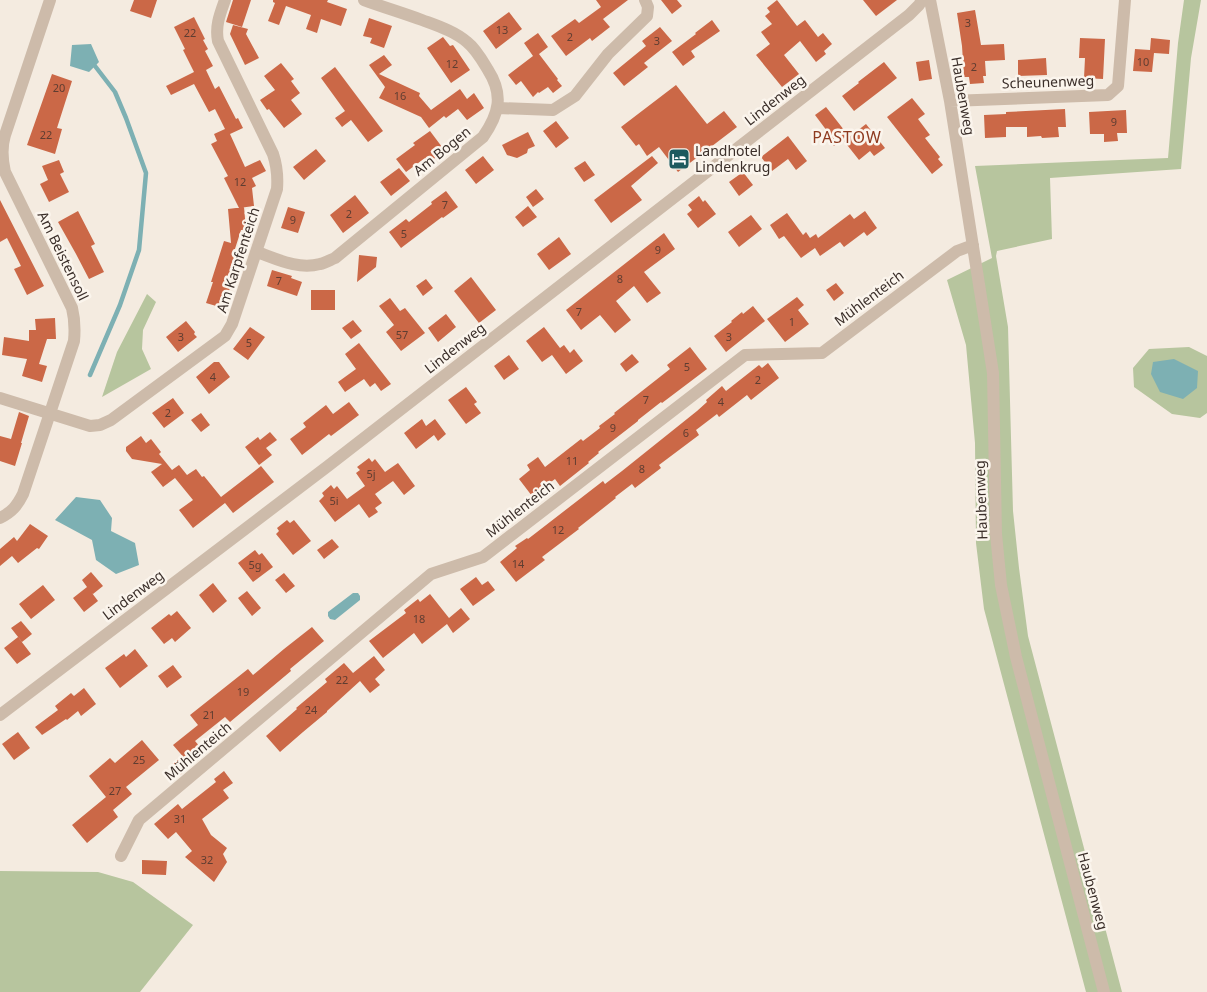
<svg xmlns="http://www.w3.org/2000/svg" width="1207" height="992" font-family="'Noto Sans',sans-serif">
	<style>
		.green { fill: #b7c59e }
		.water { fill: #7db0b3 }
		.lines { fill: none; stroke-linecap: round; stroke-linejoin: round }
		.stream { stroke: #7db0b3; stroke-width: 4.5 }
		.building { fill: #cb6847 }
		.street { stroke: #cdbbaa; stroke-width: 12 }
		.labels { text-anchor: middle; stroke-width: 5; stroke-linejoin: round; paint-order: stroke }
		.number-label { font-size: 11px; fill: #5f3d31 }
		.street-label { font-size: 14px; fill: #3b2f2a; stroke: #fbf5ed }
		.poi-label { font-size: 14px; fill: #3b2f2a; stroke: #fbf5ed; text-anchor: start }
		.quarter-label { font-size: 16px; letter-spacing: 1px; fill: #8e3a1f; stroke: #fbf5ed }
	</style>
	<rect width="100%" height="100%" fill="#f4ebe0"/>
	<path class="green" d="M1184,0H1201L1191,58L1181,169L1050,178L1052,239L997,251L996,256L1008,327L1013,511L1019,568L1028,636L1122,992H1086L984,609L976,543L975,443L966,345L947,280L992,258L975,166L1168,158L1178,43Z
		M147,294L156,302L143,330L142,349L151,369L102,397L117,352Z
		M1189,347L1207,356V413L1200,418L1172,414L1134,387L1133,368L1149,349Z
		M0,871L98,872L133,882L193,925L140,992H0Z"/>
	<path class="water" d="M91,44L99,62L89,72L70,66L72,45Z
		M1174,359L1198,371L1197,388L1183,399L1160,392L1151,374L1153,362Z
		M76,497L100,500L112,518L111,531L135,543L139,565L116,574L96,560L92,540L55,520Z
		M353,593H358L360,596V600L335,620L330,619L328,616V612Z"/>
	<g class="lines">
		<path class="stream" d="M90,375L120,305L139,250L146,173L126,118L115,92L95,66"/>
	</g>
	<path class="building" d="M134,0H157L151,18L130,11Z
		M233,0H251L242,27L226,22Z
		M273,0H328L327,2L347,9L341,26L321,19L317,33L306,29L311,15L286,6L279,25L268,21L275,3L273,2Z
		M596,0H628L603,19L610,27L592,41L590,38L566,56L551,36L575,19L579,23L601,7Z
		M661,0H677L682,6L672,14Z
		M777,0L797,26L805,20L818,37L823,33L832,44L824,51L826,54L816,62L800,41L784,55L799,74L782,87L756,55L770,44L761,32L772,24L765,16L770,12L767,8Z
		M863,0H897L876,16Z
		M975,10L981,45L1004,44L1005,60L985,61L986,76H983L984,83L970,84L969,77H964L962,46L957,13Z
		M509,12L522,29L496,49L483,31Z
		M194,17L205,39L203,40L208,49L205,51L213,66L206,70L215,89L219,86L236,119L238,118L243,128L230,134L245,167L260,160L266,171L252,178L256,186L252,188L254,206L239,208L224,178L228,176L211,144L217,141L214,134L225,129L215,109L209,112L194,84L171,95L166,86L194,72L183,50L185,49L174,27Z
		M369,18L392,26L384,48L370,43L372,38L363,36Z
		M712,20L720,31L691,51L695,57L683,66L672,52L696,34L695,33Z
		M233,25L248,29L246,34L259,58L245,65L230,34Z
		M660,27L672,41L644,63L648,67L624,86L613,73L646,46L642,41Z
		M538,33L548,47L539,54L558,79L557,80L562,86L553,93L548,87L539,93L538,92L533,97L521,81L516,85L508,75L533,56L524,43Z
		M443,37L450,46L453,45L470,70L451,83L427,48Z
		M1080,38L1105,39L1103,79L1084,78L1085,58H1079Z
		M1151,38L1170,40L1169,54L1154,53L1152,72L1133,71L1135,49L1150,50Z
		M384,55L392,65L379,74L420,93L419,96L431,110L460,89L467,99L474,93L484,108L467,120L458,109L446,118L444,116L429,128L421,117L379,98L385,87L369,65Z
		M1046,58L1047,75L1018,76V60Z
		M929,60L932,79L919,81L916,62Z
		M884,62L897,78L854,111L842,96L859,83L858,82Z
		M281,63L294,79L291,81L300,93L291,100L302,114L284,128L269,109L267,110L260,100L275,90L264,76Z
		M335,67L383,131L368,142L351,120L342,127L335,118L345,111L321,78Z
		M52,74L72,81L57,128L62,129L55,154L27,145Z
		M676,85L707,124L724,111L737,127L678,172L659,147L647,156L639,144L636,146L621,127Z
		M912,98L925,114L918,119L930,135L925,138L940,157L938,159L943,165L932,174L887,117Z
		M826,107L848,135L834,146L824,133L827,131L815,115Z
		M1065,109L1066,127H1058L1059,137L1042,138L1041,136L1027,137V127H1006V137L985,138L984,115L1006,114V112Z
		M1126,110L1127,133H1117L1118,141L1104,142V134H1090L1089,112Z
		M556,121L569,138L556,148L543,131Z
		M866,124L885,148L874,156L870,151L859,160L844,141Z
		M430,131L445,151L428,163L425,158L406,172L396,159L415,145L413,143Z
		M528,132L535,146L528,149L527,153L517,158L507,155L502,145Z
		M788,136L807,161L796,170L788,159L772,171L761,157Z
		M316,149L326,161L304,180L293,167Z
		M483,156L494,170L476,184L465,170Z
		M652,156L658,163L631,186L642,200L611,223L594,200Z
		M59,160L64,172L60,174L69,192L49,202L40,184L48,180L42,166Z
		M585,161L595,175L584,182L574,168Z
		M399,168L410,181L391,196L380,182Z
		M743,172L753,185L739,196L729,182Z
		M536,189L544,199L533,207L526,197Z
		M446,191L458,207L443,218L442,217L401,248L389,232L406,219L409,222L432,204L431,202Z
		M355,195L369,213L343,233L330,215Z
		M699,196L703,202L705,200L716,214L698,228L687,214L692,210L688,205Z
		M0,200L44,286L27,295L14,269L21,266L7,238L0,242Z
		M528,206L537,217L523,227L515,217Z
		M244,207L246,230H241L234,252L237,253L226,286L230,288L223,308L206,303L213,282H211L224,241L231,243L228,209Z
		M288,207L305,212L298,233L281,228Z
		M78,211L95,244L91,246L104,272L89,279L76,254L58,222Z
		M865,211L877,228L867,236L864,232L844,247L840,242L820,256L815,248L801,258L784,236L779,239L770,225L787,213L803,235L806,232L810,238L816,234L818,238L850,214L854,219Z
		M751,215L762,229L739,247L728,232Z
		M664,233L675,249L644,272L661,293L647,303L634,286L616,301L631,320L615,333L600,315L581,330L566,310Z
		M559,237L571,254L549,270L537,254Z
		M359,255L377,257L376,267L357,282Z
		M272,270L292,276L291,278L302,282L297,296L267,286Z
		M471,277L496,310L479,323L454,291Z
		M426,279L433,288L423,296L416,286Z
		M836,283L844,293L834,301L826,290Z
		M311,290H335V310H311Z
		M797,297L804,305L798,310L809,324L785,342L767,319Z
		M390,298L400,311L405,308L425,333L401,351L386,332L394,325L379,306Z
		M753,306L765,321L726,352L714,336L732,322L731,321L742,312L743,314Z
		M446,314L456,327L438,342L428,328Z
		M55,318L56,339H47L39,364L47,366L42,382L22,376L27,359L2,355L4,337L29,341V330H36L35,319Z
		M353,320L362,331L351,339L342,328Z
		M186,321L195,332L194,334L197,337L178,352L166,337Z
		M250,327L265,337L248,360L233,349Z
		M544,327L560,348L564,345L570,353L574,349L583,361L566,374L552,355L542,362L526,341Z
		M359,343L391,384L381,391L375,383L370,387L364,379L345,392L338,382L356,369L345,354Z
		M690,347L707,369L662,403L661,402L638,420V421L598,452L599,453L588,462L589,463L560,486L555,479L532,496L519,479L530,470L527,465L538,457L545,467L581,439L583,441L600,428L599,426L615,414L614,413L670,369L667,365Z
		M632,354L639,362L626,372L620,364Z
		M509,355L519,369L504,380L494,366Z
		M214,362H219L230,377L209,394L196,377Z
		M768,363L779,378L751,400L747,395L719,417L717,414L696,430L699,435L659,465L661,468L635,488L632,484L615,497L616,498L578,528L579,529L542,557L545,560L516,582L500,562L517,548L515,546L527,538L528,539L603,481L605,484L622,471L697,411L707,402L706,400L722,386L726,391L759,365L762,368Z
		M466,387L477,402L474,404L481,413L466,424L448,400Z
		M173,398L184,413L164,428L152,413Z
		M349,402L359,415L331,436L329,434L302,455L290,439L306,427L303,423L326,405L333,414Z
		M19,412L29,416L21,443H22L15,466L0,461V436L11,439Z
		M201,413L210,425L201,432L191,420Z
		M422,419L426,426L435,419L446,434L438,441L434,435L416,449L404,433Z
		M270,432L277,440L266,448L272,455L259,465L245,447L258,437L260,440Z
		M141,436L146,443L151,439L161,452L159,454L172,470L179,465L187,475L196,469L202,477L204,476L221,497L261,466L274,482L233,513L225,503L193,528L179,510L193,500L175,478L163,487L151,472L162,464L132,459L126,451V447Z
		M369,458L372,462L375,459L385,472L398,463L415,486L404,495L393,481L375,494L382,503L375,508L378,512L369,518L359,504L335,522L319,501L324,496L322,493L331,485L334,489L337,486L347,499L365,486L356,473L360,470L357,467Z
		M287,520L290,523L294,520L311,541L293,555L276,534L279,531L277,528Z
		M30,524L48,536L39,549L37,548L18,563L12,556L0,566V549L14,537L17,541Z
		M332,539L339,547L324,559L317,550Z
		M255,550L259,555L262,553L273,567L253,582L238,563Z
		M91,572L103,586L93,594L92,593L98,601L84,612L73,598L87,587L82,580Z
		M284,573L295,586L286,593L275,580Z
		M476,577L482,585L488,581L495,590L473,606L460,589Z
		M213,583L227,601L213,613L199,595Z
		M43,585L55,600L31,619L19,604Z
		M247,591L261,608L252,616L238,598Z
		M430,594L449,618L461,608L470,619L453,633L447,624L422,644L414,633L383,658L369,641L406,613L404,610L418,599L420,602Z
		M177,611L191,628L175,642L172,638L164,644L151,628L169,614L171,616Z
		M21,621L32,634L22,642L11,628Z
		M312,627L324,641L290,669L291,671L230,722L225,717L195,741L201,748L186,760L173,745L198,725L190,715L248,669L253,675L284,649Z
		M18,637L31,654L17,664L4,648Z
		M135,649L148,666L120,688L105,668L124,654L126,657Z
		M374,656L385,670L375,679L380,685L370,693L360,681L327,711V712L303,732L280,752L266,736L297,709L296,708L327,682L325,679L344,663L353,673Z
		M173,665L182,677L167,688L158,676Z
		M84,688L96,704L81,716L78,711L67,720L66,719L42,735L35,727L58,710L55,706L71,693L74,696Z
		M18,732L30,748L14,760L2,744Z
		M142,740L159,760L126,787L132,794L113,810L118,817L87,843L72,825L106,797L89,776L110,758L115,763Z
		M178,759L187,769L179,776L170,766Z
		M224,771L233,783L223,790L229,798L202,819L211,835L227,848L223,854L227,862L214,882L185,857L192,851L176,832L168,839L154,824L178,804L182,809L216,782L214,779Z
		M142,860L167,861L166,875L142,874Z"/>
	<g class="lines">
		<path class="street" d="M930,0L950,101L993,373L996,534L1001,585L1016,657L1104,992
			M950,101L1108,95L1118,86L1125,0
			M498,108L553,110L575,96L608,54L647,16L648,7L645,0
			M257,252C277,259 298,270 320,264C325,263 330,260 335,258L483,137C499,114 504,95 488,70C482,60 476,49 467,42C454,31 438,26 422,20C403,13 383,7 364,0
			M0,398L90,426L100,425L111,420L225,336L232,324L277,189C278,176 277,166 273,154L218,41C215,26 220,14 225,0
			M0,518C12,512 17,506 23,494L74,341C75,330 75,320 72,308L5,172C2,159 1,148 5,135L50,0
			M0,715L328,466L909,15L919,5L922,0
			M121,856L139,820L431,574L483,557L745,355L822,353L957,251L973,245"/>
	</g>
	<defs>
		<g id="hotel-square" transform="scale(1.125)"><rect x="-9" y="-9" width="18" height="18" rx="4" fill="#1d5a5f" stroke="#fbf5ed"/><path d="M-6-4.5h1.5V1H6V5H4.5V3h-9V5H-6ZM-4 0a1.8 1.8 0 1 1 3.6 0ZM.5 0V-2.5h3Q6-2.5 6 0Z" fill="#fff"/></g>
	</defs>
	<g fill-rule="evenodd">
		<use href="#hotel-square" x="679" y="159"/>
	</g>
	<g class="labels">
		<g class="number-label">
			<text x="968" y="27">3</text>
			<text x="502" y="34">13</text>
			<text x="190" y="37">22</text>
			<text x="570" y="41">2</text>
			<text x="657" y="45">3</text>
			<text x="1143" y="66">10</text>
			<text x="452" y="68">12</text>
			<text x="974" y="71">2</text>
			<text x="59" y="92">20</text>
			<text x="400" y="100">16</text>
			<text x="1114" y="126">9</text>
			<text x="46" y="139">22</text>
			<text x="240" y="186">12</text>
			<text x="445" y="209">7</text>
			<text x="349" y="218">2</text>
			<text x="293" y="224">9</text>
			<text x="404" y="238">5</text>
			<text x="658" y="254">9</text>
			<text x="620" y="283">8</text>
			<text x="279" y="285">7</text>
			<text x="579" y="316">7</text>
			<text x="792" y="326">1</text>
			<text x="402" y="339">57</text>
			<text x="181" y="341">3</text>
			<text x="729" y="341">3</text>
			<text x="249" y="347">5</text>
			<text x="687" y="371">5</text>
			<text x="213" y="381">4</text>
			<text x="758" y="384">2</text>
			<text x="646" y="404">7</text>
			<text x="721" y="406">4</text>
			<text x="168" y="417">2</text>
			<text x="613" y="432">9</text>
			<text x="686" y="437">6</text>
			<text x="572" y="465">11</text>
			<text x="642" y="473">8</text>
			<text x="371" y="478">5j</text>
			<text x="334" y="505">5i</text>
			<text x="558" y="534">12</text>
			<text x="518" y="568">14</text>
			<text x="255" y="569">5g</text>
			<text x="419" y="623">18</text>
			<text x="342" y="684">22</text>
			<text x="243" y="696">19</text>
			<text x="311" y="714">24</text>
			<text x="209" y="719">21</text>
			<text x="139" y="764">25</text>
			<text x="115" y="795">27</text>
			<text x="180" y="823">31</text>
			<text x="207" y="864">32</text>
		</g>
		<g class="street-label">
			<text transform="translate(1048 82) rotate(-2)" y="5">Scheunenweg</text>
			<text transform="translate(963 96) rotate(80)" y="5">Haubenweg</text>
			<text transform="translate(775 100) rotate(-38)" y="5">Lindenweg</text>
			<text transform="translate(442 151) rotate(-39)" y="5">Am Bogen</text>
			<text transform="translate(63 256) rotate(64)" y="5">Am Beistensoll</text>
			<text transform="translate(238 260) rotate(-72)" y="5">Am Karpfenteich</text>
			<text transform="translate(869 298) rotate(-37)" y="5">Mühlenteich</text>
			<text transform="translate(455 348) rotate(-38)" y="5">Lindenweg</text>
			<text transform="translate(981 500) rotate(-92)" y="5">Haubenweg</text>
			<text transform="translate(520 509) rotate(-38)" y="5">Mühlenteich</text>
			<text transform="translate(133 595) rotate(-37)" y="5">Lindenweg</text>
			<text transform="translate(198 751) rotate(-40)" y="5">Mühlenteich</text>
			<text transform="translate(1093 891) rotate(75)" y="5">Haubenweg</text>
		</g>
		<g class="poi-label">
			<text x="695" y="156">Landhotel<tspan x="695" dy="16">Lindenkrug</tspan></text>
		</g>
		<g class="quarter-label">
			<text x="847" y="143">PASTOW</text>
		</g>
	</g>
</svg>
